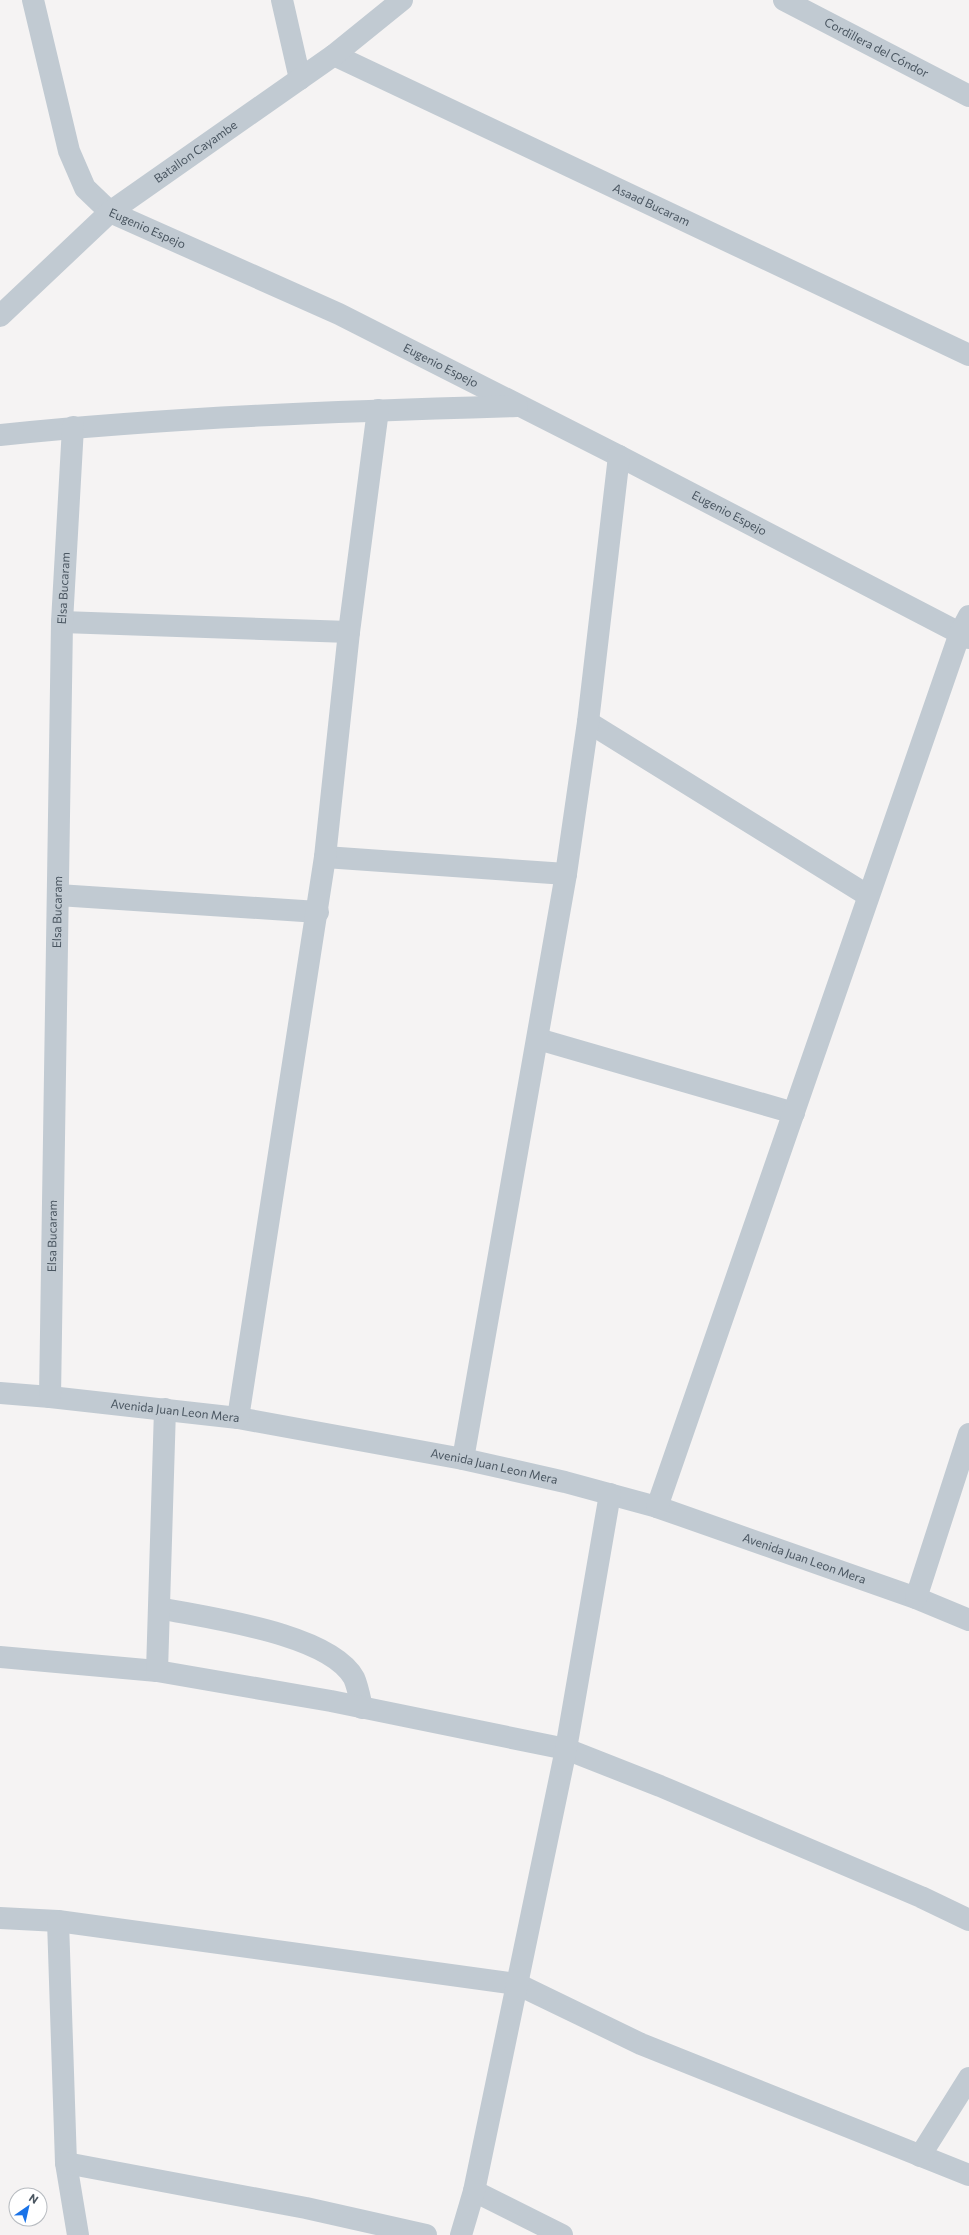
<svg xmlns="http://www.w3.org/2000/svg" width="969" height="2235" font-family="Commissioner,sans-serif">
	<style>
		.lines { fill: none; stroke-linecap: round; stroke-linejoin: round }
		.minor { stroke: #c1cad2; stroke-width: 22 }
		.labels { text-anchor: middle; stroke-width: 3; stroke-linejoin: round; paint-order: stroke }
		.street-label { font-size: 12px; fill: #4a5661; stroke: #fff }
	</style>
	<rect width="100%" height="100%" fill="#f5f3f3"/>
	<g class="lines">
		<g class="minor">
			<path id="s1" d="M33,0L69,151L85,188L110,212L339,314L619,456L969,638"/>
			<path d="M282,0L300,79"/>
			<path id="s2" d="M784,0L969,96"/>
			<path id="s3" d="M334,55L969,355"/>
			<path id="s4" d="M0,316L110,212L334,55L402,0"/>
			<path d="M0,435C172,417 344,411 517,406"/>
			<path d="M62,622L349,632"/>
			<path d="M588,722L867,895"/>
			<path d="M325,857L566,874"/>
			<path d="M58,895L318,912"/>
			<path d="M538,1039L794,1113"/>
			<path id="s5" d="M0,1393L50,1397L238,1418L463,1459L565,1482L657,1507L916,1598L969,1620"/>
			<path id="s6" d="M50,1397L62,622L73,427"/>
			<path d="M238,1418L325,857L349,632L378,410"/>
			<path d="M463,1459L566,874L588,722L619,456"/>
			<path d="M657,1507C758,1216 857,924 960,633L969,616"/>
			<path d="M916,1598L969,1434"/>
			<path d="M159,1608C207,1618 329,1633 354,1678C358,1687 360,1699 362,1708"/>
			<path d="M0,1657L157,1671L331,1701L566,1749L660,1786L921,1897L969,1920"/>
			<path d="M157,1671L165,1409"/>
			<path d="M0,1918L58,1921L517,1984L641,2044L969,2175"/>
			<path d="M58,1921L66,2163L78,2235"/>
			<path d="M920,2156L969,2078"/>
			<path d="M66,2163L306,2208L426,2235"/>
			<path d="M474,2191L562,2235"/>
			<path d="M461,2235L474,2191L566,1749L610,1494"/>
		</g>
	</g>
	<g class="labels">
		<g class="street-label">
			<text dy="4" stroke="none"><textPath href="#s2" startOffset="104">Cordillera del Cóndor</textPath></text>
			<text dy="4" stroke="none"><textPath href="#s4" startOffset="256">Batallon Cayambe</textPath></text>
			<text dy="4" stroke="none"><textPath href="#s3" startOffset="351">Asaad Bucaram</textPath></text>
			<text dy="4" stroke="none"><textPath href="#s1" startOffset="271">Eugenio Espejo</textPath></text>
			<text dy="4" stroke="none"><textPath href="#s1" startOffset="595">Eugenio Espejo</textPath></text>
			<text dy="4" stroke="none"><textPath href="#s1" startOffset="919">Eugenio Espejo</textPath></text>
			<text dy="4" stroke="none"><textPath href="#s6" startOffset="809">Elsa Bucaram</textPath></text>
			<text dy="4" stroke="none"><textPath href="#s6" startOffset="485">Elsa Bucaram</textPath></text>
			<text dy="4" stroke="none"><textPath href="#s6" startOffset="161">Elsa Bucaram</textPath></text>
			<text dy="4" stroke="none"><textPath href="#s5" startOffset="176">Avenida Juan Leon Mera</textPath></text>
			<text dy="4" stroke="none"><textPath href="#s5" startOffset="500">Avenida Juan Leon Mera</textPath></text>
			<text dy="4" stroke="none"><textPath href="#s5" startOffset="824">Avenida Juan Leon Mera</textPath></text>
		</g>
	</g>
	<g transform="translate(28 2207) rotate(34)"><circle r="19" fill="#ffffff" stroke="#b7bbc0"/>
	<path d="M0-3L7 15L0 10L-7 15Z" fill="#1a73e8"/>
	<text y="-6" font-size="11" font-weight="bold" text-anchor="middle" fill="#4a5661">N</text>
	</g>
</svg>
